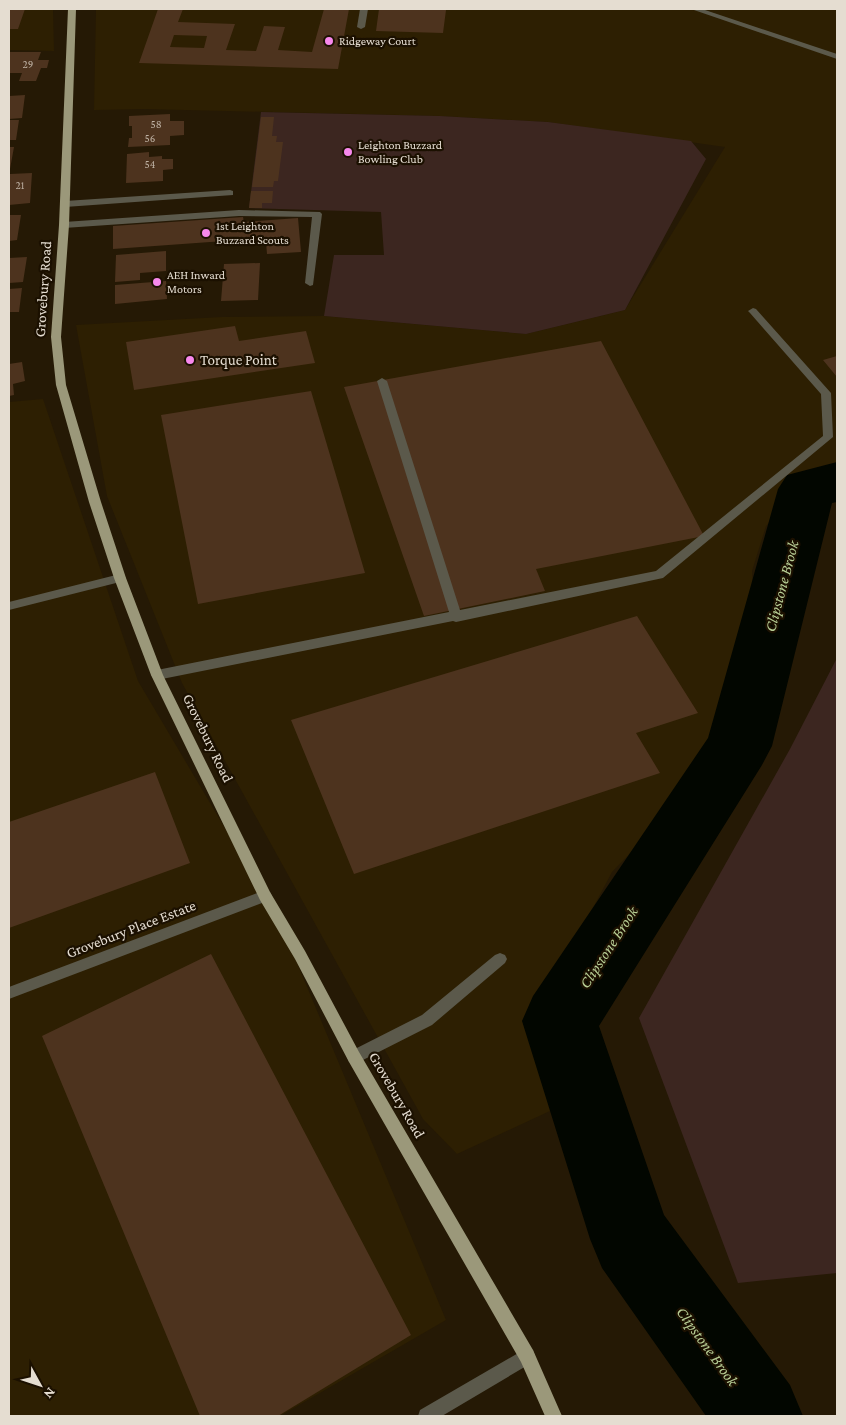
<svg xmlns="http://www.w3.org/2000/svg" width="846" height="1425" font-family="'Crimson Pro',serif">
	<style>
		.built { fill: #2d1f02 }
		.green { fill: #3c2620 }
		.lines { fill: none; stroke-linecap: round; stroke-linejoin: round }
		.river { fill: #020600; fill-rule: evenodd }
		.building { fill: #4d331e; fill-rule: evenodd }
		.minor { fill: #5b594b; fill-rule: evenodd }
		.major { fill: #9b987a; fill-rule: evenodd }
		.poi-dot { fill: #f788ec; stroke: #1b1000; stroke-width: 2 }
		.labels { text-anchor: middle; stroke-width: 4.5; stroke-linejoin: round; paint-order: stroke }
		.far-number-label { font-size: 11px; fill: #bfb2a4 }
		.far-poi-label { font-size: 12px; fill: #e5ddd1; stroke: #1b1000; text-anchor: start }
		.street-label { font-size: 15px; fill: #e5ddd1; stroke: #1b1000 }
		.poi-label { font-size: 15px; fill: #e5ddd1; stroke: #1b1000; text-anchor: start }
		.water-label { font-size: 16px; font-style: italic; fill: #b8ce95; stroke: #1b1000 }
	</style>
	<rect width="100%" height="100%" fill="#251905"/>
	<path class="built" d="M9,9H53L54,51L9,50Z
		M96,9H837V469L803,487L766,526L752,571L758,699L726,755L612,872L572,947L553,1007L552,1110L457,1154L423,1119L182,683L107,496L76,325L222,317L324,316L526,334L625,310L725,147L548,122L440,116L145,109L94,110Z
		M43,399L138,681L265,896L295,958L446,1320L280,1416H9V402Z"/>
	<path class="green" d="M261,112L440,116L548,122L691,141L706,159L625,310L526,334L324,316L334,255H384L381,212L249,208Z
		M837,658V1273L738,1283L639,1018L790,749Z"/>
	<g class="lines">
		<path class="river" d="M837,462V502L832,503L772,746L762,765L599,1026L664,1215L790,1385L803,1416H706L602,1268L590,1239L522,1021L533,996L708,738L778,489L787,475Z"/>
	</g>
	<path class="building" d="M9,9H25L18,29H9Z
		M158,9H183L178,22L235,24L226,50L256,51L264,26L285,27L278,50L312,52L324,9H349L338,69L139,63ZM174,35L207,36L204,48L170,47Z
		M379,9L446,10L443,33L376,31Z
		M9,52H41L38,60H49L47,68H41L36,81H19L22,73H9Z
		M25,95L22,118L9,119V96Z
		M170,114V121H184V135L170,136V145L128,147L129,138H132V126H129V116Z
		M261,117H274L272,136H277L276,142H283L278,181H274L273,187H252Z
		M9,120H19L16,140H9Z
		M9,147H14L10,169H9Z
		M149,152V157L162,156V159H173V169L163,170V181L126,183L127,154Z
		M32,173L30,203L9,205L10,174Z
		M251,191H273L272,203H262V208H249Z
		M9,215H21L17,240L9,241Z
		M243,217L244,222L298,218L301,252L267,254L266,242L225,245L224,241L113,249V226Z
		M166,251V271L140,273V280L115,282L116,255Z
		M27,257L23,282L9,283V258Z
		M260,263L258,300L221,301L224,264Z
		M166,281L167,299L115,304V285Z
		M22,288L19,312H9V289Z
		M235,326L239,341L306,331L315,363L134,390L126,342Z
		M601,341L704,536L536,569L545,591L424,616L344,387Z
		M837,356V377L823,360Z
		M22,362L25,381L13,384L14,395L9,396V364Z
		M311,391L365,573L198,604L161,415Z
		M637,616L698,713L636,733L660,773L354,874L291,720Z
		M155,772L190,863L9,928V822Z
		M211,954L411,1335L278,1416H200L42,1036Z"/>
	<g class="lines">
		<path class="minor" d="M360,9H368L365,27L361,29L357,27Z
			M691,9H702L837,54V59Z
			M230,190L233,191V195L65,207L60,204L65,201Z
			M239,210L320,212L322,214L313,285L310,286L305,283L312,217L239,216L64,228L59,225L64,222Z
			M753,308L756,309L831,393L833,437L663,578L456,622L453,621L157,680L153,678L151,675L153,672L157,670L449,612L377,381L382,378L387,381L460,610L656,571L823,436L821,394L750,313L748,311Z
			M120,574L124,575L126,578L124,581L9,610V602Z
			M265,890L270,892L272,896L270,900L9,999V987Z
			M500,953L505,955L507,959L505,963L432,1025L359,1062L354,1064L349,1062L347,1057L349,1052L422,1015L495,955Z
			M527,1348L533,1350L535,1356L533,1362L442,1416H418L420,1410Z"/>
		<path class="major" d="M68,9H76L69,225L61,337L66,385L101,502L126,578L163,675L270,892L305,951L359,1052L533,1350L562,1416H545L521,1362L349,1062L295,959L260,900L151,675L114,578L89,502L56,385L51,337L59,225Z"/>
	</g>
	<g class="poi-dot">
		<circle cx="329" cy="41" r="5"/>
		<circle cx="348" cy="152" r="5"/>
		<circle cx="206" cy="233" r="5"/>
		<circle cx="157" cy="282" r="5"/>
		<circle cx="190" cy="360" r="5"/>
	</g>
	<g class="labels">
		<g class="far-number-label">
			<text x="28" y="68">29</text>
			<text x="156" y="128">58</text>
			<text x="150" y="142">56</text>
			<text x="150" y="168">54</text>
			<text x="20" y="189">21</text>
		</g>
		<g class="far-poi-label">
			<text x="339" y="45">Ridgeway Court</text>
			<text x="358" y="149">Leighton Buzzard<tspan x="358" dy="14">Bowling Club</tspan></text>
			<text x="216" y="230">1st Leighton<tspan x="216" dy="14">Buzzard Scouts</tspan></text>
			<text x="167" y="279">AEH Inward<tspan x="167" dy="14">Motors</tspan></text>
		</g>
		<g class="street-label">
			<text transform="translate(43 289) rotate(-86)" y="5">Grovebury Road</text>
			<text transform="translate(208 738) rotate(64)" y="5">Grovebury Road</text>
			<text transform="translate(131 929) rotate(-21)" y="5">Grovebury Place Estate</text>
			<text transform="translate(397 1095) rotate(60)" y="5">Grovebury Road</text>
		</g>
		<g class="poi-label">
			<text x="200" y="365">Torque Point</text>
		</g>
		<g class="water-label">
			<text transform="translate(781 586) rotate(-75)" y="6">Clipstone Brook</text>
			<text transform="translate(608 947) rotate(-57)" y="6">Clipstone Brook</text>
			<text transform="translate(708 1346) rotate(54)" y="6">Clipstone Brook</text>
		</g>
	</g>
	<rect width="846" height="1425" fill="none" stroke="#e5ddd1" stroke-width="20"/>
	<g transform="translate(40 1385) rotate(130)" stroke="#1b1000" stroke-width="4" paint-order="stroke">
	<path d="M0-4L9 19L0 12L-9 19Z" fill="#e5ddd1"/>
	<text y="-8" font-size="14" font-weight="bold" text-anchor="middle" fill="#e5ddd1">N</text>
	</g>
</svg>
